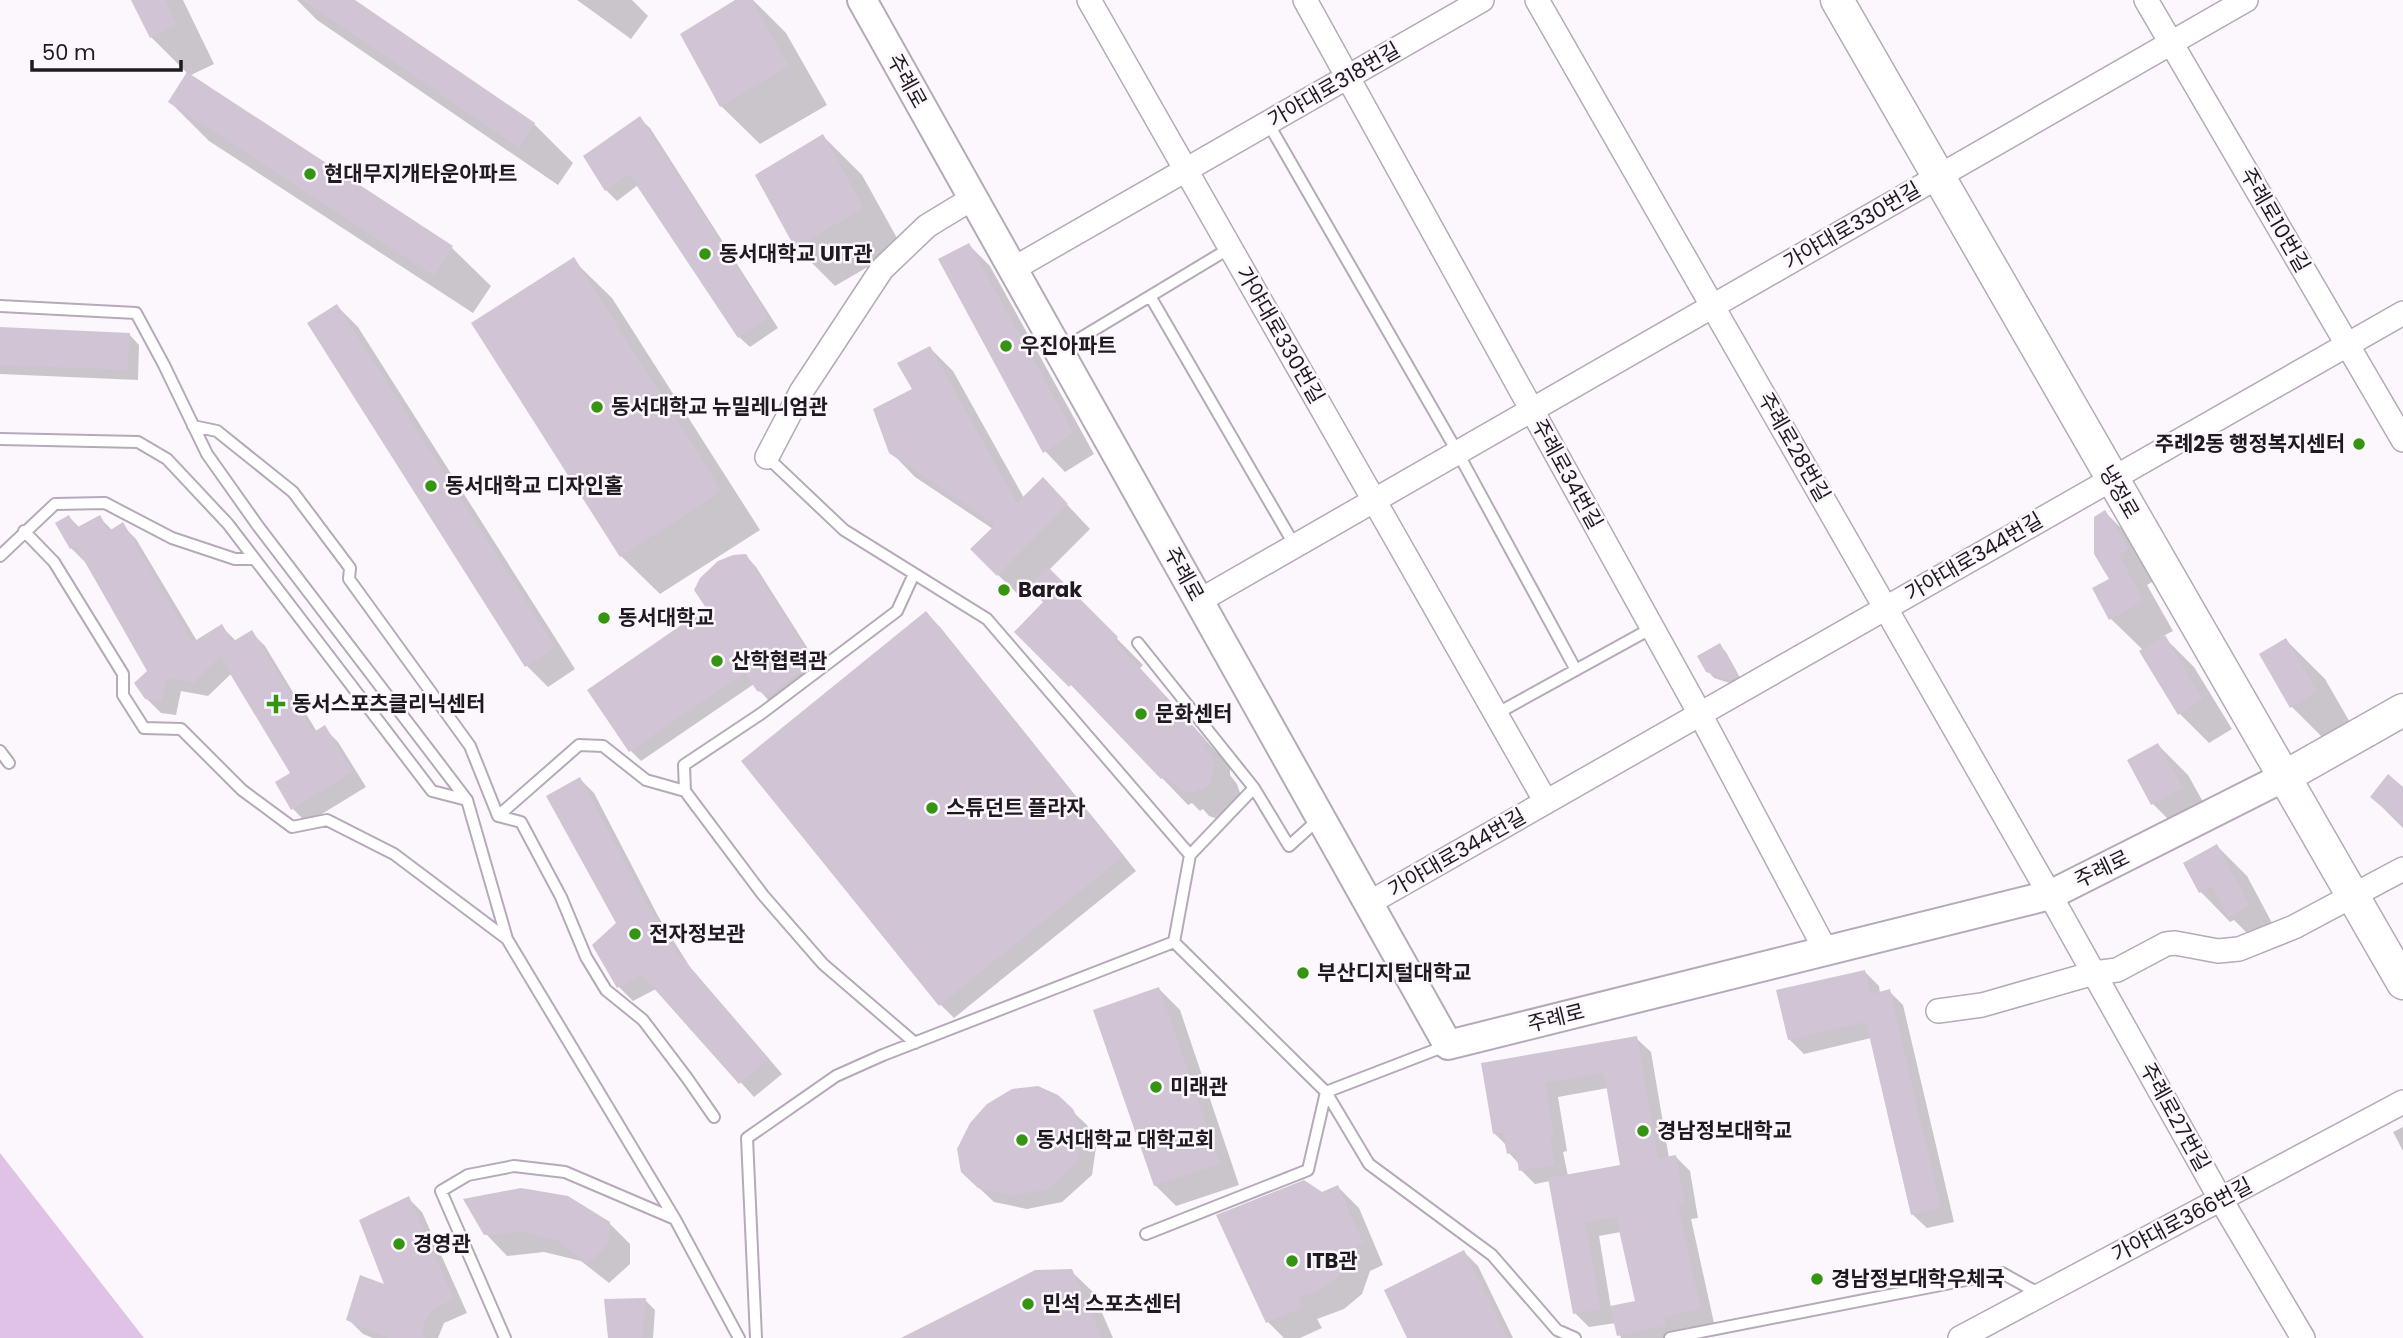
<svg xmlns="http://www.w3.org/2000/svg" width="2403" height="1338" font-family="Poppins,'Noto Sans KR',sans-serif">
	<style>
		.green { fill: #dfc2e6 }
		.shadow { fill: #0003; fill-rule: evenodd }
		.building { fill: #d1c4d4 }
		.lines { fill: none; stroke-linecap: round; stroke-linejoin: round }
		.service-casing { stroke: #b6a9b9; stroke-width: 14 }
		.minor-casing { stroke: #b6a9b9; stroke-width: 26 }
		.tertiary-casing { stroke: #b6a9b9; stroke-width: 32 }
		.secondary-casing { stroke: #b6a9b9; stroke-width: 35 }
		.service { stroke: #fff; stroke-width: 10 }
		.minor { stroke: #fff; stroke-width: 23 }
		.tertiary { stroke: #fff; stroke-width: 28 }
		.secondary { stroke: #fff; stroke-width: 32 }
		.poi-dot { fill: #359412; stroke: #fcf7fd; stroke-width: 2.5 }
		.labels { text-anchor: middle; stroke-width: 5; stroke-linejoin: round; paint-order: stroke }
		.street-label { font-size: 21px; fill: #1f1a20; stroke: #fcf7fd }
		.poi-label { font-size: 21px; font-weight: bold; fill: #1f1a20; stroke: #fcf7fd; text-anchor: start }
	</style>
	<rect width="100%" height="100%" fill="#fcf7fd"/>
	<path class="green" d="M0,1153L144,1338H0Z"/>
	<path class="shadow" d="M133,0H183L214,64L189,76L452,248L491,286L473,313L209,141L170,102L188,74L151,37Z
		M297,0H352L534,124L573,163L558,185L317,20Z
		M577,0H632L648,16L631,39Z
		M738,0H753L786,33L827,105L760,144L721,106Z
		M639,118L650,128L778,328L750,347L739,337L638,185L617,201L606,190L586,157Z
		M823,136L862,175L902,247L835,286L796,247Z
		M969,245L990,266L1094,454L1065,472L1045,451Z
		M573,260L612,298L760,530L660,594L621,556Z
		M337,306L358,327L575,669L548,687L527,666L309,324Z
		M0,329L129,334L139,345L138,380L0,374Z
		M930,348L953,371L1024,498L1043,479L1090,529L1049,570L1143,665L1140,668L1230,767V775L1237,784L1240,793L1236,812L1218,819L1209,816L1203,809L1200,811L1192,803L1188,805L1097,710L1017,632L1045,603L1032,588L1022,598L996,573L993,529L915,477L891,452Z
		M2105,512L2135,542L2157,579L2147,585L2173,631L2163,636L2194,667L2232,729L2209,743L2179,713L2143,650L2111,619V580Z
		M69,517L80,528L99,517L113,531L122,525L136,539L197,641L221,626L236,641L251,632L265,646L317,732L324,728L338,742L366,787L307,823L293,809L292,773L232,673L208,696L181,691L176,715L161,713L146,698L149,671L85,562L71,548L58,523Z
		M746,556L756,567L817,663L812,681L781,705L769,701L754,684L641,761L631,751L589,691L709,609Z
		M926,613L940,627L1136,871L954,1018L940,1004Z
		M2286,640L2325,679L2355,731L2330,745L2291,706Z
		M1719,645L1726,652L1743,683L1739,686L1714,678L1707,670Z
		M2158,745L2188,775L2212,818L2183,834L2153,804Z
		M580,779L594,793L658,916L690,967L782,1074L754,1097L656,989L633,1001L619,987L595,946L618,924Z
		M2403,789V828L2372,797Z
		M2217,846L2247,876L2279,936L2260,946L2234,920L2230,922L2201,892L2185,863Z
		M1864,971L1879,986L1880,993L1889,991L1903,1005L1954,1222L1927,1228L1912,1214L1871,1038L1804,1054L1790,1040L1779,991Z
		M1159,989L1180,1010L1239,1185L1176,1206L1155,1185Z
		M1636,1038L1651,1052L1669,1158L1676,1157L1690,1171L1698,1218L1691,1219L1714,1323L1678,1331L1679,1338H1621L1616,1323L1589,1327L1575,1313L1550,1181L1535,1184L1521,1170L1520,1165L1509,1153L1507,1146L1495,1134L1483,1064ZM1608,1088L1622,1166L1568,1176L1563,1152L1567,1151L1558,1097ZM1621,1232L1637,1303L1611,1308L1599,1236Z
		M1057,1097L1087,1125L1096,1147L1092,1175L1062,1202L1027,1209L994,1202L977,1186Z
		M2403,1127V1151L2393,1132Z
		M1338,1187L1359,1208L1383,1265L1370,1271L1362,1294L1344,1309L1317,1319L1322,1328L1300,1338H1284L1268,1322L1322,1194Z
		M408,1198L422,1212L467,1313L444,1323L438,1338H373L363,1334L348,1319L387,1287Z
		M609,1223L630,1244V1264L609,1283L581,1261L544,1252L507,1256L486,1234Z
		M1464,1252L1478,1266L1513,1338H1409Z
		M1071,1271L1093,1292L1113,1338H905Z
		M645,1300L655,1310L653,1338H609Z"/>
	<path class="building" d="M131,0H165L177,25L150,38Z
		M303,0H355L535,123L519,148Z
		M735,0H752L789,66L720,107L680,34Z
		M187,72L453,246L434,276L168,102Z
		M640,116L769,317L738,338L629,174L605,191L583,156Z
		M823,134L864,208L795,248L755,175Z
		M969,243L1074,433L1043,453L938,259Z
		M574,257L722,491L620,557L471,323Z
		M337,304L556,648L525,667L307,323Z
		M0,327L130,333L128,370L0,365Z
		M930,346L1017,503L1043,477L1068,504L997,576L970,549L995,525L889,453L873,409L912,389L897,363Z
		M2105,510L2129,549L2119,555L2144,601L2109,620L2092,588L2109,579L2094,554V517Z
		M69,515L76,528L100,515L109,531L123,522L193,642L222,624L232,642L252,630L314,732L325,725L353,772L291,810L275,782L290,773L220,657L193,683L167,678L162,702L145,699L134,683L147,671L76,546L70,549L55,523Z
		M746,554L807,651L802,671L770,695L757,691L745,673L629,752L587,690L706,608L694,590L700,578L718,561L733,555Z
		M1048,567L1118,637L1115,641L1205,739L1204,747L1212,756L1215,765L1210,786L1191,793L1181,790L1175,784L1172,785L1165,777L1161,779L1071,685L1069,687L1014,632L1043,602L1028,587Z
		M926,611L1124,856L939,1006L741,761Z
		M2165,635L2203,699L2178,715L2139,651Z
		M2286,638L2317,691L2290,708L2259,654Z
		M1720,643L1738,676L1731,680L1706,672L1697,656Z
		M2158,743L2183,788L2151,805L2127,760Z
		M2388,774L2403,787V824L2370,797Z
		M580,777L645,900L676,951L769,1059L739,1084L642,975L617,988L592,945L616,923L546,796Z
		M2217,844L2250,906L2228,917L2212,886L2199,893L2183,863Z
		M1865,970L1871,994L1890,989L1941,1208L1911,1215L1866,1022L1788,1040L1776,990Z
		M1159,987L1220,1164L1154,1186L1093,1010Z
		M1637,1036L1658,1158L1676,1155L1685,1204L1678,1205L1701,1309L1664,1317L1666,1326L1617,1336L1610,1306L1635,1301L1616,1217L1585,1222L1601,1309L1573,1314L1548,1178L1620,1165L1604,1073L1545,1083L1554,1138H1550L1555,1165L1519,1171L1516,1152L1507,1154L1503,1133L1493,1134L1481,1063Z
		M1038,1086L1058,1095L1073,1109L1083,1131L1078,1161L1048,1189L1012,1196L978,1188L961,1172L957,1149L970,1123L987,1104L1012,1089Z
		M1304,1180L1322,1192L1338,1185L1364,1244L1349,1250L1342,1273L1323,1289L1298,1298L1303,1307L1266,1323L1216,1215Z
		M521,1188L568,1196L610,1222L609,1243L588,1264L558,1241L521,1232L484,1235L463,1199Z
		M409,1196L454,1299L431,1310L422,1329L425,1338H388L346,1320L360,1275L384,1284L359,1220Z
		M1464,1250L1508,1338H1407L1384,1290Z
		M1072,1269L1102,1338H901L1035,1270Z
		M646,1298L642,1338H608L604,1299Z"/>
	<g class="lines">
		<g class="service-casing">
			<path id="service" d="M1268,123L1458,453L1576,670
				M1150,296L1295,546
				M0,306L136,313L164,365L207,454L258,526L467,800L507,939L675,1219L739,1338
				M1059,351L1230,248
				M193,426L217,431L293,492L350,568L349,579L470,746L498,816
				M0,439L138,442L167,459L228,524L432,791L467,800
				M24,531L54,562L123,674V695L144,728L181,729L242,790L292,827L327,820L394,854L507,939
				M0,556L55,504L105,503L172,538L235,559H252
				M1138,643L1254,788
				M1496,714L1652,628
				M0,751L9,763
				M685,791L763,895L823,964L915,1043
				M498,816L579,745L603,746L646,780L685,791L684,765L762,713L897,611L914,574
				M498,816L521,822L561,897L586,957L606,990L643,1020L687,1078L714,1117
				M1190,855L1254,788L1289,846L1320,818
				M1174,942L1326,1092L1369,1164L1492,1255L1557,1330L1575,1338
				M1326,1092L1448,1045
				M1146,1234L1308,1170L1326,1092
				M505,1338L441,1191L468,1175L514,1166L565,1172L675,1219
				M756,1338L747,1138L836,1076L883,1055L1174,942L1190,855L987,619L844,530L767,457
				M1670,1338L2002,1273L2040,1294"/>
		</g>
		<g class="minor-casing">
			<path id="minor" d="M1089,0L1546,802
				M1305,0L1700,714L1826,951
				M1537,0L2050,895L2221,1200L2303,1338
				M2146,0L2403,440
				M1013,269L1482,0
				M767,457L801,392L882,269L927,226L973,198
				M1199,601L2246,0
				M1369,903L2403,313
				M1938,1011L1982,1005L2094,973L2117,970L2166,944L2175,943L2218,951L2239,949L2294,927L2403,869
				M1960,1338L2403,1102"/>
		</g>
		<g class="tertiary-casing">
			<path id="tertiary" d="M862,0L1448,1045L2050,895L2286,776"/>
		</g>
		<g class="secondary-casing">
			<path id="secondary" d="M1837,0L2403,983
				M2286,776L2403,710"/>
		</g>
		<use href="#service" class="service"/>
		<use href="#minor" class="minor"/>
		<use href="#tertiary" class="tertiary"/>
		<use href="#secondary" class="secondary"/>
	</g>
	<g class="poi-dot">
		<circle cx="310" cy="174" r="7"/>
		<circle cx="705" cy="254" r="7"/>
		<circle cx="1006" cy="346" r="7"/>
		<circle cx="597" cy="407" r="7"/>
		<circle cx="2359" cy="444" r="7"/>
		<circle cx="431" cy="486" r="7"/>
		<circle cx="1004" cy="590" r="7"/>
		<circle cx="604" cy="618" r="7"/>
		<circle cx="717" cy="661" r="7"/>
		<path d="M272.5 693.5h7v7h7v7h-7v7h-7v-7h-7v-7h7z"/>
		<circle cx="1141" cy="714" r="7"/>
		<circle cx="932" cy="808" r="7"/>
		<circle cx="635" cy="934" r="7"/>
		<circle cx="1303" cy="973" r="7"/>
		<circle cx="1156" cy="1087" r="7"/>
		<circle cx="1643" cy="1131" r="7"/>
		<circle cx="1022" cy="1140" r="7"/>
		<circle cx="399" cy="1244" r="7"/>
		<circle cx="1292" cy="1261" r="7"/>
		<circle cx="1817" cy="1279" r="7"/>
		<circle cx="1028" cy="1304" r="7"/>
	</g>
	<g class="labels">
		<g class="street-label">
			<text transform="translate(907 81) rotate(61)" y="7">주례로</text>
			<text transform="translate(1334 85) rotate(-30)" y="7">가야대로318번길</text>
			<text transform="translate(2275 220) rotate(60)" y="7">주례로10번길</text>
			<text transform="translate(1852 226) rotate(-30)" y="7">가야대로330번길</text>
			<text transform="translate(1280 335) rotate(60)" y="7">가야대로330번길</text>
			<text transform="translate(1794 447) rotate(60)" y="7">주례로28번길</text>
			<text transform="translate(1567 474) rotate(61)" y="7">주례로34번길</text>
			<text transform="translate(2119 492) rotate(60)" y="7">냉정로</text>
			<text transform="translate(1974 557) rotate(-30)" y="7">가야대로344번길</text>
			<text transform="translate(1184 574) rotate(61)" y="7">주례로</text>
			<text transform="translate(1457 853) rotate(-30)" y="7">가야대로344번길</text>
			<text transform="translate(2102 869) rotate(-26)" y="7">주례로</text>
			<text transform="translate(1556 1018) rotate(-14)" y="7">주례로</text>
			<text transform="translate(2175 1117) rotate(61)" y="7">주례로27번길</text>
			<text transform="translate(2182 1220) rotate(-28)" y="7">가야대로366번길</text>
		</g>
		<g class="poi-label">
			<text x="324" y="181">현대무지개타운아파트</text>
			<text x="719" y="261">동서대학교 UIT관</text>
			<text x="1020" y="353">우진아파트</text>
			<text x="611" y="414">동서대학교 뉴밀레니엄관</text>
			<text x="2345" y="451" text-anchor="end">주례2동 행정복지센터</text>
			<text x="445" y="493">동서대학교 디자인홀</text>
			<text x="1018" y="597">Barak</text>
			<text x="618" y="625">동서대학교</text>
			<text x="731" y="668">산학협력관</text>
			<text x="292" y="711">동서스포츠클리닉센터</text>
			<text x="1155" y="721">문화센터</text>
			<text x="946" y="815">스튜던트 플라자</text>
			<text x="649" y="941">전자정보관</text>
			<text x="1317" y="980">부산디지털대학교</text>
			<text x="1170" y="1094">미래관</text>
			<text x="1657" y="1138">경남정보대학교</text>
			<text x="1036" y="1147">동서대학교 대학교회</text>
			<text x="413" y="1251">경영관</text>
			<text x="1306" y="1268">ITB관</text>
			<text x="1831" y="1286">경남정보대학우체국</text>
			<text x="1042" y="1311">민석 스포츠센터</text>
		</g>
	</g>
	<path d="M32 60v10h149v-10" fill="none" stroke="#1f1a20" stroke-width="3.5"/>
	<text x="42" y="60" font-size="21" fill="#1f1a20" stroke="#fcf7fd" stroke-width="5" paint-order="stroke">50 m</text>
</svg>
